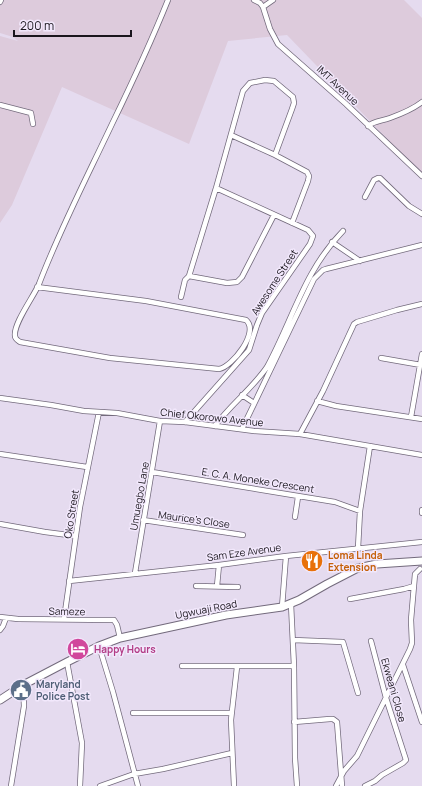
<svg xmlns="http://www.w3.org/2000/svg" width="422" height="786" font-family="Manrope,sans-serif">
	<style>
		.education { fill: #ddcbdc }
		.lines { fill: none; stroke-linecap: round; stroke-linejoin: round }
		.street-casing { stroke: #736a7c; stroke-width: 6 }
		.secondary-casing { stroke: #736a7c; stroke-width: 9 }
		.street { stroke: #fff; stroke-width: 4.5 }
		.secondary { stroke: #fff; stroke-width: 7 }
		.labels { text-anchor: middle; stroke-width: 3; stroke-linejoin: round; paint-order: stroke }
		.street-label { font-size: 10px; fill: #1a161d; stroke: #f2e8fc }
		.food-label { font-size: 10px; font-weight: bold; fill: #c56008; stroke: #f2e8fc; text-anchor: start }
		.hotel-label { font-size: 10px; font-weight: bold; fill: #b23c85; stroke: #f2e8fc; text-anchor: start }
		.service-label { font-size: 10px; font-weight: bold; fill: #4e5e75; stroke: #f2e8fc; text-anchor: start }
	</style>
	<rect width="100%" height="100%" fill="#e5dbef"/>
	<path class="education" d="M0,0H404L422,18V175L287,35L228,41L189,144L62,87L12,205L0,223V36L18,41L13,37L0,33Z"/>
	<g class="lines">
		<g class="street-casing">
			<path id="street" d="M254,0L260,3L263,7L270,29L278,44L346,104L422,176
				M0,2L1,0
				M263,7L273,0
				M0,105L31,113L33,124
				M368,126C374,121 382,121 390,118C401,114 413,109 422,102
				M231,135L275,155L307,172L309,176L308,181L292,223
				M365,197L374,180L378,178H380L409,206L422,214
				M332,242L360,261
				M189,276L227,283L237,282L242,277L274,215
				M37,287L146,301L246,320C260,332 232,367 219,369L110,358L20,342C17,340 15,339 15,336C13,324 34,296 39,284C60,229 87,177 112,124C132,83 151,42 168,0
				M181,297L185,280L189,276L216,188L243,91L250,83L265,80L274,81L293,97L294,103L292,109L275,155
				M381,358L421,365
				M242,395L254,403
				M0,398L51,405L84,411L117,413L160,421L185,422L254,431L300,434L422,455
				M317,401L336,406L422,419
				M411,417L422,354
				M185,422L249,350L257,325L262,313L310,244L313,236L308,230L216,188
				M215,426C230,405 252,389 267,367C293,319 304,271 343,231
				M242,429L314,279L323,270L326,269L422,245
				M300,434L323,391L354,324L357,322L397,310L422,304
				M0,454L87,467
				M152,472L335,502L360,511
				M422,513V510
				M295,517L298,497
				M143,520L243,535
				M0,524L45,532L76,536
				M358,548L360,511L370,446
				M135,573L160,421
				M69,581L219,565L286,556L422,542
				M196,586L238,587
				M217,586L219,565
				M350,599L404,589L414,586
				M291,604L294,666L295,758L297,786
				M282,607L286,556
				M0,617L18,619L114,620L117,625L120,638
				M64,619L80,507L99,412
				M0,630L3,626L6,618
				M293,640L343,642L358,693
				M99,646L113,692L138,786
				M67,662L82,743L80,786
				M403,665L422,722
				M182,666H294
				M133,713H231
				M294,722L330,719H333L337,722L342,786
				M11,786L24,706L23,685
				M100,786L134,774L163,769L232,753
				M234,786L231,720L237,667
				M336,786L344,771L357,756L410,649L412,643L411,620L415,574L420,569
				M365,786L375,781L382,775L403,763L406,760L386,698L371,641"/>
		</g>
		<g class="secondary-casing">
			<path id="secondary" d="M0,700L23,685L67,662L99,646L120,638L226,615L282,607L299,600L327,584L358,568L377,564L422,561"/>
		</g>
		<use href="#street" class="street"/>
		<use href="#secondary" class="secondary"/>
	</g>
	<defs>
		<g id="restaurant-disc" transform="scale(1.15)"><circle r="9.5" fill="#e8710a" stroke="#f2e8fc"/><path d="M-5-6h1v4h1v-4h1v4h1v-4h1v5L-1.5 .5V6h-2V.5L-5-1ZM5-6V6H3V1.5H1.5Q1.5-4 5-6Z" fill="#fff"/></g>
		<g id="hotel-disc" transform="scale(1.15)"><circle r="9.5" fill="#d1479c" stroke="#f2e8fc"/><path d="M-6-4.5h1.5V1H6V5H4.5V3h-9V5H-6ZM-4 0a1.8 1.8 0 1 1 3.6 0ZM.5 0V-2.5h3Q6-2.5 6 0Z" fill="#fff"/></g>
		<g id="civic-disc" transform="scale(1.15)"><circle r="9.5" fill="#5c6f8a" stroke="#f2e8fc"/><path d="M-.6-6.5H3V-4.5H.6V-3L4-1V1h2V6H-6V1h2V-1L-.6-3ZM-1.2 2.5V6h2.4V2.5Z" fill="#fff"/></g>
	</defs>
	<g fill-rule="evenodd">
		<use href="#restaurant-disc" x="312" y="561"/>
		<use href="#hotel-disc" x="78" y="649"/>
		<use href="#civic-disc" x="21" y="690"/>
	</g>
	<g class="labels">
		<g class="street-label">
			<text transform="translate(338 85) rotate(43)" y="4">IMT Avenue</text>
			<text transform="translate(274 282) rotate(-57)" y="4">Awesome Street</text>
			<text transform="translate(212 417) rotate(6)" y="4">Chief Okorowo Avenue</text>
			<text transform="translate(258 480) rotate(9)" y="4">E. C. A. Moneke Crescent</text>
			<text transform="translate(139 496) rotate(-80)" y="4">Umuegbo Lane</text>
			<text transform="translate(71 514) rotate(-81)" y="4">Oko Street</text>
			<text transform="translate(194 519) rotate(8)" y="4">Maurice's Close</text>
			<text transform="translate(244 552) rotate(-8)" y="4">Sam Eze Avenue</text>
			<text transform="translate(206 609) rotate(-11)" y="4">Ugwuaji Road</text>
			<text transform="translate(67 611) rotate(1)" y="4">Sameze</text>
			<text transform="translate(394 690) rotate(74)" y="4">Ekweani Close</text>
		</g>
		<g class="food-label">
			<text x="328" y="559">Loma Linda<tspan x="328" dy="12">Extension</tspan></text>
		</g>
		<g class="hotel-label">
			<text x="94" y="653">Happy Hours</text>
		</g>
		<g class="service-label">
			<text x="36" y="688">Maryland<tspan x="36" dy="12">Police Post</tspan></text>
		</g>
	</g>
	<path d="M14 30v6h117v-6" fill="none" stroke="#1a161d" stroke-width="2"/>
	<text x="20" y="30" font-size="12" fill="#1a161d" stroke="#f2e8fc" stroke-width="3" paint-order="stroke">200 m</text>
</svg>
